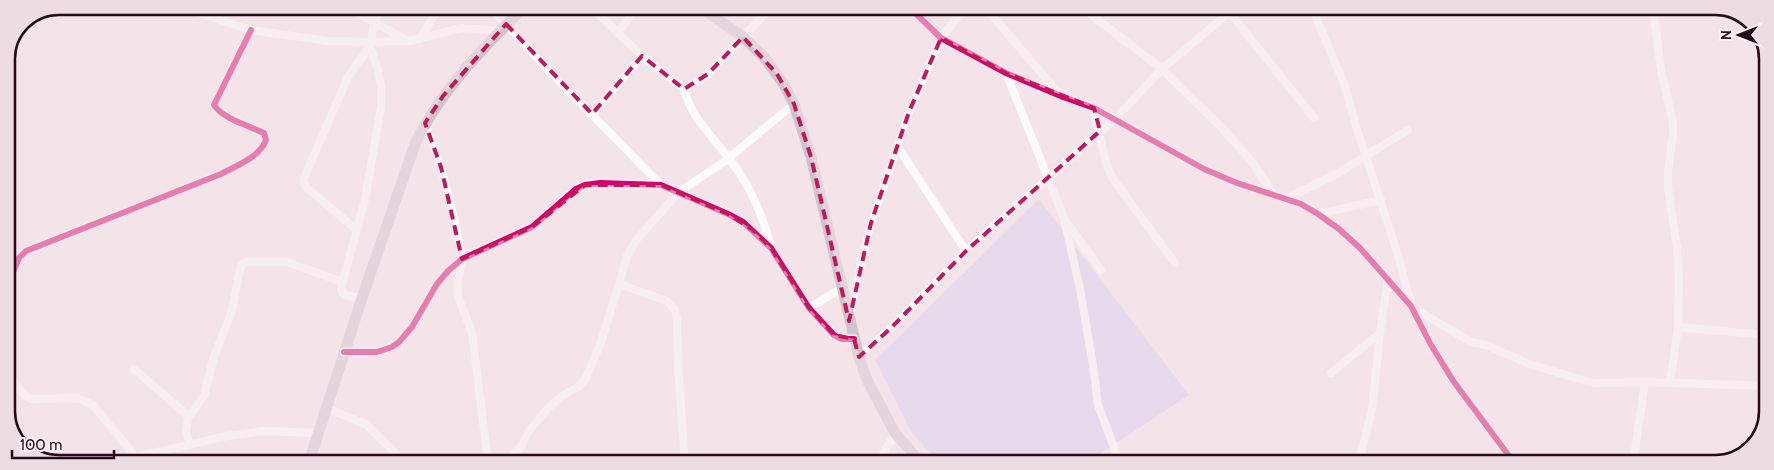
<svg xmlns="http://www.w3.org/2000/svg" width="1774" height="470" font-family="Cabin,sans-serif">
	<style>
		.green { fill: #dacef0 }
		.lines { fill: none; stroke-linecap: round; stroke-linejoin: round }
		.street { stroke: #fdfbfc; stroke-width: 8 }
		.secondary { stroke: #cec4c9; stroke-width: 11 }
		.cycleway-casing { stroke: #feeff5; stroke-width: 9 }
		.cycleway { stroke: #d6006c; stroke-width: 6 }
		.marked { fill: none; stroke: #c2185b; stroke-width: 4; stroke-dasharray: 10 6; stroke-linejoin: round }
		.rim { fill: none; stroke: #250c18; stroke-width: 2.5 }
	</style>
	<rect width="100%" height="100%" fill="#f4e4ea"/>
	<path class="green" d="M1039,199L1189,395L1086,463H938L911,431L875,360Z"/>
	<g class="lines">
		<path class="street" d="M177,6L251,30L328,41L370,42L409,41L461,28L500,31
			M345,7L407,40
			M490,7L560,82L661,185
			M591,7L642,56L684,89L708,74L771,7
			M909,7L941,38L1006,73L1063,97L1094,108L1204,169L1237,183L1301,204L1318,214L1339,229L1360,248L1411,306L1431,345L1454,382L1515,464
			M985,7L1060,95
			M1081,7L1162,69L1224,130L1253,163L1274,195
			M1312,8L1345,86L1356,126L1398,255L1411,304
			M1653,8L1661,70L1673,122V134L1668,172V187L1677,248L1679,279L1678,327L1670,383
			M1230,13L1314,118
			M617,33L638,7
			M420,39L439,7
			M1006,73L1064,218L1080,289L1093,365L1098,405L1120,463
			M684,89C692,119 710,133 728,157C749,184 763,214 771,248
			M1094,108L1106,163L1113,179L1175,263
			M592,114L642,56
			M425,123L441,167L454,218L462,259L458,284V296L472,333L488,462
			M897,146L966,251
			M1286,199L1338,173L1408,130
			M1318,214L1381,200
			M1067,223L1101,270
			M357,230L307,188L304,183V178L348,77L370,46L374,23L381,7
			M6,289L19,258L26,251L221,174C236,166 260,157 266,140L264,133C250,126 223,119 214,105L251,30
			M362,298L344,295L341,289L365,199L381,107V86L377,67L370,46
			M809,308L842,288
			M1414,312L1422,313L1471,342L1486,345L1529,364L1593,383L1645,382
			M850,314L862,257L871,223L909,112L941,38L956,19L969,7
			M1678,327L1766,335
			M344,352H377L392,347L399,342L412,327L437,284L448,271L462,259L532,227L576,189L585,185L600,183L661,185L728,214L743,222L771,248L809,308L834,335L841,339H854
			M859,357L891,328L966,251L1115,119L1162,69L1236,7
			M6,365C12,379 17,392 31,399L77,398L93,405L136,457
			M134,369L186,414L188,418
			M1331,373L1380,333
			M327,408L367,425L404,462
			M191,445L186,433L188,418L204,396L214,356L231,314L241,265L248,262H287L342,282
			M125,462L140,456L227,436L263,431L318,433
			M504,462L521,447L529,431L548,408L562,396L578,387L585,380L600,345L619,284
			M685,463L678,366L677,319L675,310L667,301L619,284L627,256L637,239L679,192L725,161L794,104
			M878,463L895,433
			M1359,463L1372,409L1380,333L1388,279
			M1633,464L1645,382L1766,386"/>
		<path class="secondary" d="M700,7L743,37L764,57L783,83L794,104L811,157L859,357L867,380L895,433L921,463
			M309,462L362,298L415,144C440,91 483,48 524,7"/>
		<g class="cycleway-casing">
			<path id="cycleway" d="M909,7L941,38L1006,73L1063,97L1094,108L1204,169L1237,183L1301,204L1318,214L1339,229L1360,248L1411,306L1431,345L1454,382L1515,464
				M6,289L19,258L26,251L221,174C236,166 260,157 266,140L264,133C250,126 223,119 214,105L251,30
				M344,352H377L392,347L399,342L412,327L437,284L448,271L462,259L532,227L576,189L585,185L600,183L661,185L728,214L743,222L771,248L809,308L834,335L841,339H854"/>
		</g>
		<use href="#cycleway" class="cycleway"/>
	</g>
	<path d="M0 0H1774V470H0ZM506,24L592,114L642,56L684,89L708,74L743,37L777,74L794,104L811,157L849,321L871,223L909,112L941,38L1006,73L1094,108L1100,131L966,251L891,328L859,357L854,339L834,335L809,308L771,248L753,230L728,214L661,185H585L532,227L462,259L441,167L425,123L443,96Z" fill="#f4e4ea" fill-opacity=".55" fill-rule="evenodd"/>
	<path class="marked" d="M506,24L592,114L642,56L684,89L708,74L743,37L777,74L794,104L811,157L849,321L871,223L909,112L941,38L1006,73L1094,108L1100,131L966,251L891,328L859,357L854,339L834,335L809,308L771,248L753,230L728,214L661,185H585L532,227L462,259L441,167L425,123L443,96Z"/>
	<path d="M0 0H1774V470H0ZM59 15H1715A44 44 0 0 1 1759 59V411A44 44 0 0 1 1715 455H59A44 44 0 0 1 15 411V59A44 44 0 0 1 59 15Z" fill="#eddde3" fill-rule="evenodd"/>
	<path class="rim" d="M59 15H1715A44 44 0 0 1 1759 59V411A44 44 0 0 1 1715 455H59A44 44 0 0 1 15 411V59A44 44 0 0 1 59 15Z"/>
	<g transform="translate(1739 35) rotate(270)" stroke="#feeff5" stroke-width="4" paint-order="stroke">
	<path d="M0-4L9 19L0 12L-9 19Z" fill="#250c18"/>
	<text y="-8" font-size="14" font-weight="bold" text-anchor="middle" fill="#250c18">N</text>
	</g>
	<path d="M12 450v8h102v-8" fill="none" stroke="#250c18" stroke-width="2.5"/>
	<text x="20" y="450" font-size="15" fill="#250c18" stroke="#feeff5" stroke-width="4" paint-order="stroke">100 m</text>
</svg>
